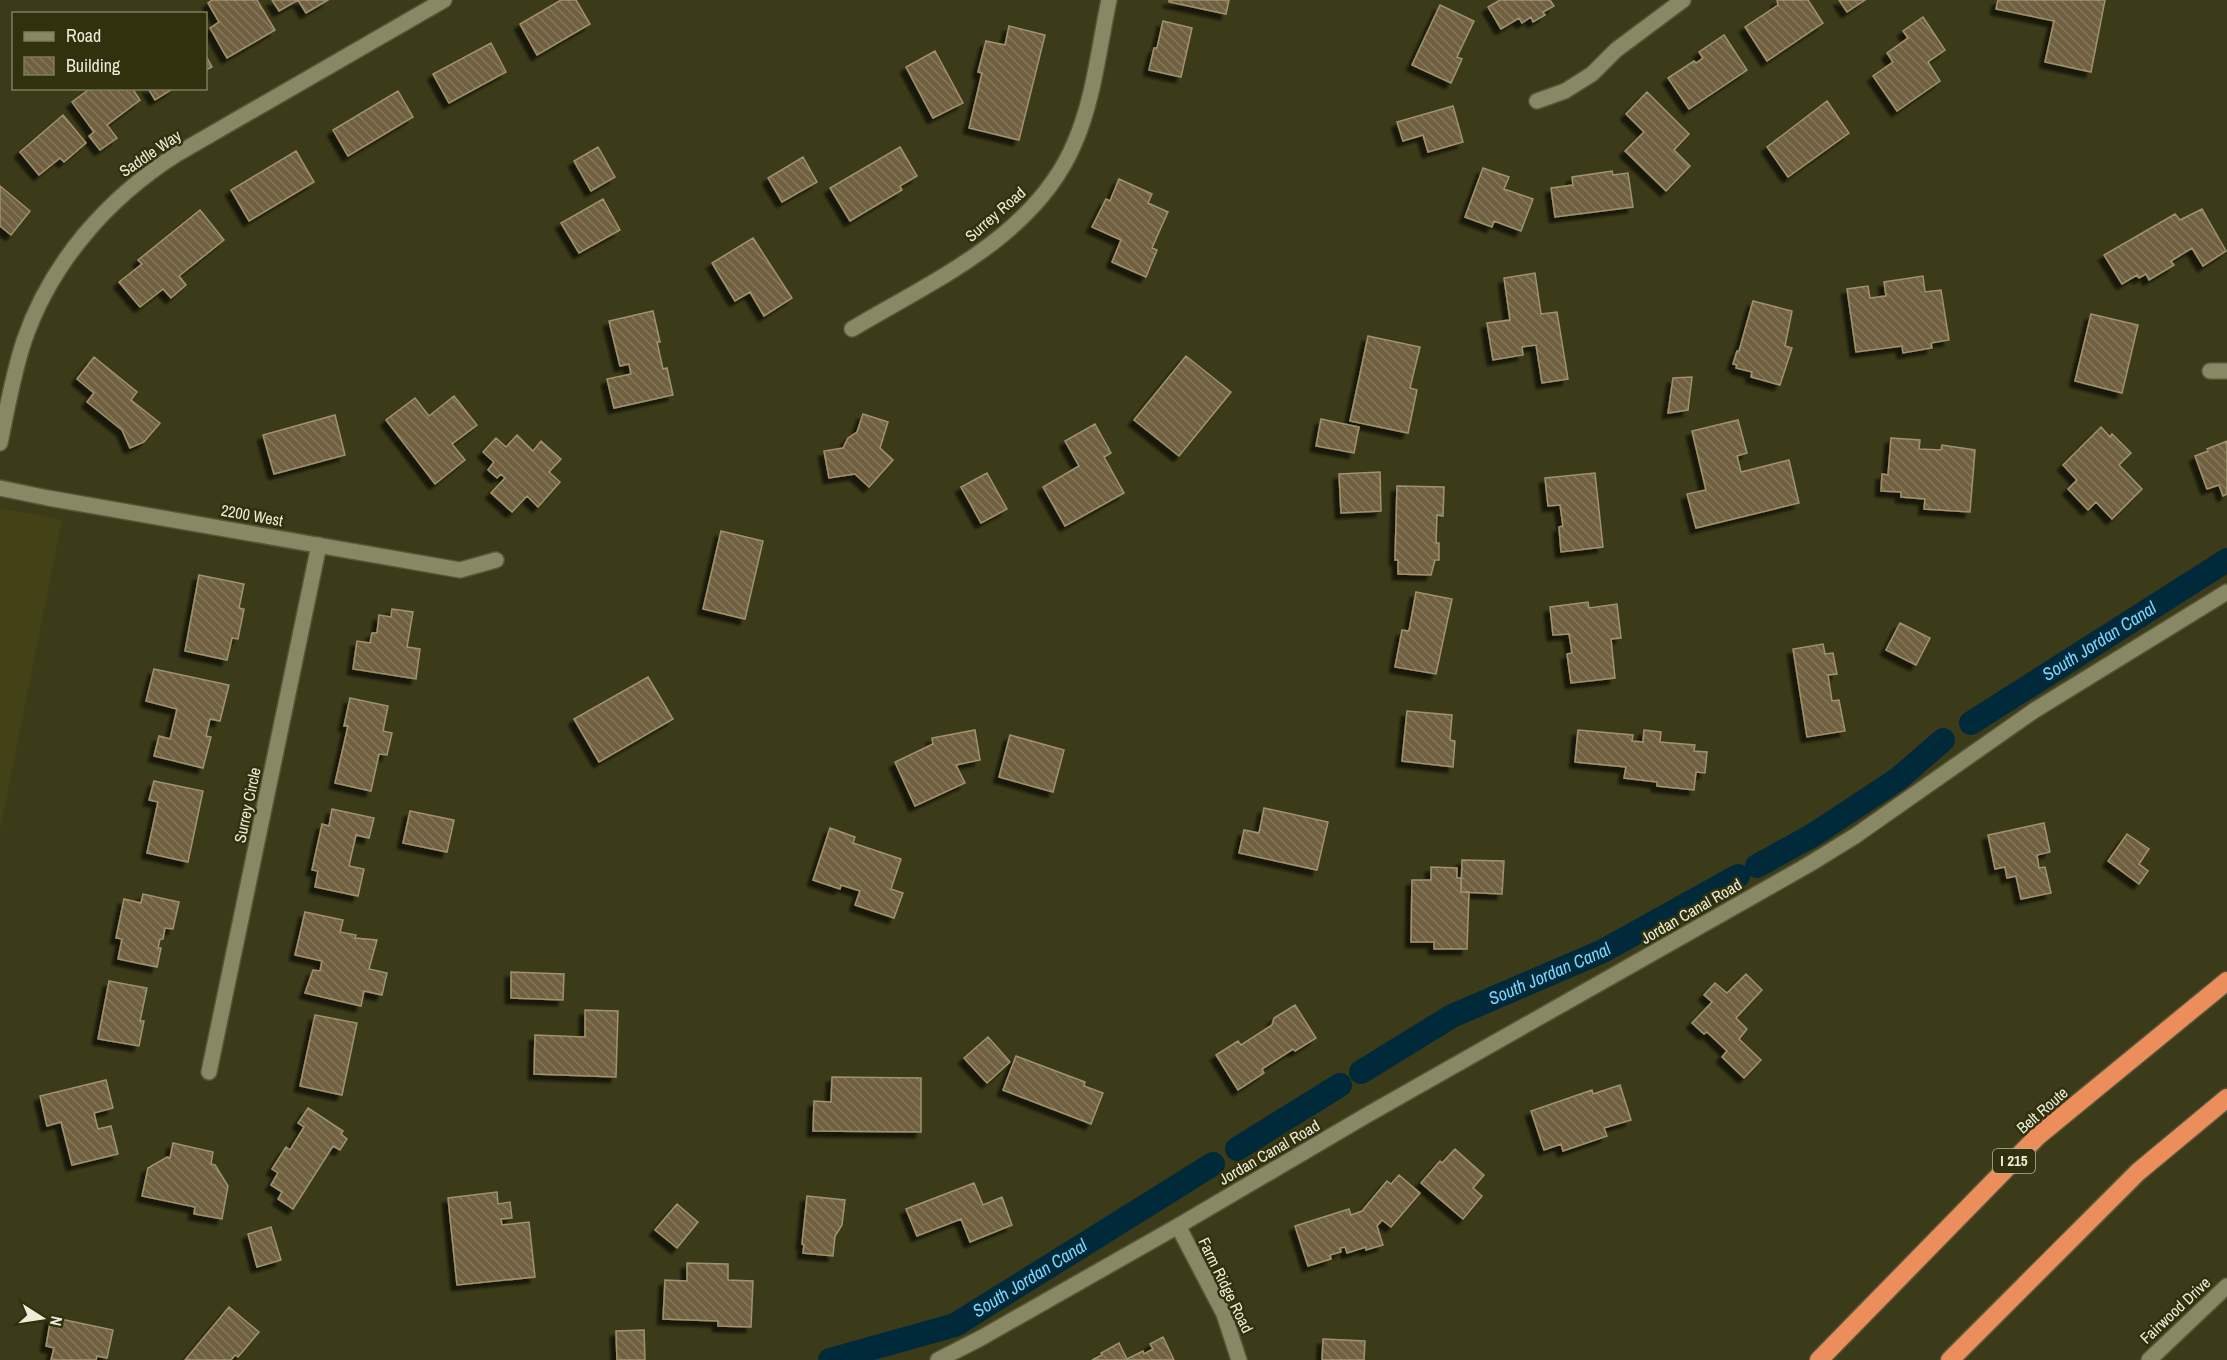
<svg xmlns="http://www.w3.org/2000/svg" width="2227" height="1360" font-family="'Archivo Narrow',sans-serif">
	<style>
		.built { fill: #434217 }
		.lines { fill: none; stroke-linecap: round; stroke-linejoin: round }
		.canal { stroke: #002a3a; stroke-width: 24 }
		.building { fill: url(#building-back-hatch); stroke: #a0926e; stroke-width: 1.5; filter: url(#shadow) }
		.minor-casing { stroke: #575738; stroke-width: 18 }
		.highway-casing { stroke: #575738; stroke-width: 21 }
		.minor { stroke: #888964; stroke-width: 15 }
		.highway { stroke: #ec8e5c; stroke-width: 18 }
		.labels { text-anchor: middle; stroke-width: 5; stroke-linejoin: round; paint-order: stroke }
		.shield { fill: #31310e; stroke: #b4b59c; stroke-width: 1.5 }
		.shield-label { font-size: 15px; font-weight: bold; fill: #ecedd9 }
		.street-label { font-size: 16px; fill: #ecedd9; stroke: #31310e }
		.water-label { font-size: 18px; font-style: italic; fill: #7ed5fb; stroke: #31310e }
	</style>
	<defs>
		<pattern id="building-back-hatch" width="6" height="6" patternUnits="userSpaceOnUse" patternTransform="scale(1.5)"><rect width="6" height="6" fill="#6f6140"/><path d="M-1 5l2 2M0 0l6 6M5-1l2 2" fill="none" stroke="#84785b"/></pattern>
		<filter id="shadow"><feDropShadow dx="-5.5" dy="5.5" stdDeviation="1.5" flood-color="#0009"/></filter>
	</defs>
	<rect width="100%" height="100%" fill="#3c3b19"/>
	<path class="built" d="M0,508L62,520L0,830Z"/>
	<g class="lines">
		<g class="canal">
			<path id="s1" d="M1971,723L2227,560"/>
			<path d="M1757,866L1813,835L1898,779L1943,740"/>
			<path id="s2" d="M1361,1072L1452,1016L1603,951L1738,876"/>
			<path d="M1237,1149L1340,1085"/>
			<path id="s3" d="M830,1360L955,1325L1213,1164"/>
		</g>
	</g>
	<path class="building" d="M212,0H257L275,30L227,58L210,28L219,22L208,3Z
		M272,0H328L306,13L298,0L279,11Z
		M561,0H576L590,24L537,55L520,24Z
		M1169,0H1229L1226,14L1169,2Z
		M1500,0H1550L1554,6L1543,12L1545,15L1533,22L1531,17L1522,23L1519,18L1501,29L1488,7Z
		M1777,0H1808L1823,23L1767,61L1745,27L1778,5Z
		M1839,0H1865L1847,12Z
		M1998,0H2105L2091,72L2045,62L2054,21L1996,9Z
		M1440,5L1474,21L1457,57L1462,59L1451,83L1412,65Z
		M1923,17L1945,50L1928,62L1940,81L1897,111L1873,76L1893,62L1887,53L1908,38L1903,31Z
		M1163,21L1192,28L1181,77L1149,70L1154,48H1157Z
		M1009,26L1045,35L1019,140L969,128L982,73L978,72L986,41L1005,45Z
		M1724,35L1747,70L1689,109L1668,78L1694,61L1696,63L1703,58L1699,52Z
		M491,43L506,72L449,103L433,74Z
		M935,51L963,103L933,118L906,67Z
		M206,56L212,67L206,70Z
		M91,88H132L140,100L107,125L117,138L100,150L89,136L94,132L72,102Z
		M148,88H174L155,100Z
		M398,91L413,117L348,156L333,130Z
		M1647,92L1689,134L1674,150L1690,166L1666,191L1625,151L1644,132L1626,114Z
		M1827,101L1849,133L1788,177L1767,147Z
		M1453,106L1463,142L1428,152L1423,135L1403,141L1397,122Z
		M63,115L86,143L64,162L60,158L39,175L20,152Z
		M598,147L615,177L591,191L574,161Z
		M900,147L917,176L900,186L902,190L850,221L830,188Z
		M296,151L314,182L249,221L231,190Z
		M803,157L817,182L782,202L768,178Z
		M1483,168L1509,177L1504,189L1533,199L1521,231L1494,221L1492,227L1465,217Z
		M1612,171L1613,175L1628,173L1633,207L1555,217L1551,188L1573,185L1572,177Z
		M1119,179L1152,194L1148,203L1168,212L1152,248L1157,250L1146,277L1112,262L1121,240L1092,227L1106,199L1110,201Z
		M0,186L30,211L11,235L0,226Z
		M603,199L620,230L579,253L561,223Z
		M2202,209L2226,251L2203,266L2192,248L2171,261L2174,265L2149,280L2146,274L2139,278L2137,275L2122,284L2104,255L2175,214L2180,220Z
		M200,210L224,240L179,276L186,285L171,298L163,289L140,307L119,282L142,264L138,260Z
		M753,238L792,298L764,316L750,292L735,301L712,263Z
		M1535,273L1541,314L1557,312L1568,379L1542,383L1536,345L1522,347L1523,355L1493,360L1487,323L1510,320L1504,278Z
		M1923,276L1925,292L1941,290L1949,340L1931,343L1932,348L1903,353L1902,346L1856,352L1847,289L1868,286L1870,298L1886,296L1884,282Z
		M1753,301L1792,311L1785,346L1792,348L1780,385L1751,377L1752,372L1736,368L1737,365L1733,364L1737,351H1739Z
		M653,311L660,342H657L663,369L667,368L673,395L614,408L607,379L631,374L629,364L620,366L609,321Z
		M2091,314L2138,325L2122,393L2075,381Z
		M1368,336L1420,347L1410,388L1417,390L1408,433L1350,421Z
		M1186,356L1231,392L1179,456L1134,420Z
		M94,357L137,392L131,400L160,423L144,442L130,448L122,430L87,402L94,393L77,379Z
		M1692,377L1688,410L1668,413L1673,378Z
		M454,396L477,425L452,444L465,460L435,484L386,420L415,398L429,416Z
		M863,414L888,422L880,448L893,460L869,487L855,474L829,478L824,451L843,448L848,438L857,432Z
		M335,415L345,455L274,474L263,435Z
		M1321,419L1359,427L1354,453L1316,446Z
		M1738,420L1747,453L1737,456L1741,472L1789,460L1799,503L1696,528L1687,494L1706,490L1692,431Z
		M1095,424L1111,453L1104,457L1124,493L1065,526L1043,487L1079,466L1065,441Z
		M2101,427L2110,437L2112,434L2131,453L2119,465L2142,489L2112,519L2096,502L2088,510L2068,489L2077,480L2063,465Z
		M517,435L533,451L541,441L561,459L549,472L560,482L538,507L527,496L512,512L491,493L505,478L501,474L497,478L488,470L494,462L483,452L496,438L506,447Z
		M1891,438L1920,440L1919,449L1941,450L1942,445L1975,450L1970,512L1924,509L1925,499L1901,497V492L1881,491L1882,474L1888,475Z
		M2227,441V494L2223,496L2219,485L2207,489L2195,456L2208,451L2207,449Z
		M1380,472L1381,511L1341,513L1339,474Z
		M987,473L1007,509L981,523L961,487Z
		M1595,473L1603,547L1561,552L1559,527L1563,526L1560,505L1548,506L1545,478Z
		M1397,486L1444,487L1443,516L1437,515L1436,543H1439V560H1435L1431,575L1398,574V560H1395Z
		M721,531L763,541L745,619L703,609Z
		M199,575L244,584L239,608L244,609L238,639L232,638L227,660L185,651Z
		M1416,592L1452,599L1436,674L1395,667L1402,630L1409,631Z
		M1588,602L1589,608L1617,604L1621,638L1611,639L1615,678L1571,683L1567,654L1572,653L1569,634L1553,635L1550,607Z
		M392,609L413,612L407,647L420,649L416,679L353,669L357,641L370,643L372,633H377L379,615L391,617Z
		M1900,623L1930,638L1916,665L1886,650Z
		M1823,644L1825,654L1833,653L1837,674L1828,675L1832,701L1839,700L1845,731L1807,737L1793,649Z
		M154,669L229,685L220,721L210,719L206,736L211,737L203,768L154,756L159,736L170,739L177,709L146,701Z
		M648,677L673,719L599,762L574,719Z
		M350,698L388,706L383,731L392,733L387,755L379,754L371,791L335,783L348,726H344Z
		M1407,711L1452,715L1450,740L1455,741L1453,767L1402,761Z
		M975,730L980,760L956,765L965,783L915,806L895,762L933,744L932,738Z
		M1578,730L1633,735L1632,741L1643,742L1644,730L1661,732L1660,742L1695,745L1694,751L1707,752L1705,773L1696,772L1694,790L1657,786V782L1624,778L1626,767L1575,762Z
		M1010,735L1064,750L1053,792L999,777Z
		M154,781L203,791L188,862L147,853L158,802L149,800Z
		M1264,808L1328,822L1317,870L1239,853L1244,830L1259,833Z
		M332,809L374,818L369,838L356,835L349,866L364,869L358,896L315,887L318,871L312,870L322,824L329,826Z
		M410,811L454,820L447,852L403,843Z
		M2044,823L2050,852L2037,855L2039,868L2045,867L2051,893L2021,899L2016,876L2007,878L2005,867L1995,869L1988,835Z
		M830,828L855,837L853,843L901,859L891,889L903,893L894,918L855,905L860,891L841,885L840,889L813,880Z
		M2127,834L2149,849L2139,864L2148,871L2139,884L2108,861Z
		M1462,860L1504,861L1502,894L1461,892Z
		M1431,867L1457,868V878H1461V892H1469L1467,949H1434V942H1411L1412,880H1431Z
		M143,894L179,902L173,929L165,928L163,939H160L158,948H161L157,967L118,959L122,939L116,938L124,899L141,903Z
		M305,912L343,920L340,932L356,935L355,938L377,940L369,969L387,973L382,995L364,991L361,1006L305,993L313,970L320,971L322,961L295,955Z
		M511,972L564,974L563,1000L511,998Z
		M1746,974L1762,990L1736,1018L1747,1029L1739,1039L1761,1060L1744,1078L1722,1057L1727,1051L1707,1032L1704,1034L1692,1023L1712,1002L1704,995L1715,983L1727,993Z
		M109,981L147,988L140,1021H144L139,1046L98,1039Z
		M1295,1005L1316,1038L1295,1051L1293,1049L1262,1069L1264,1073L1238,1090L1216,1055L1238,1041L1241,1045L1272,1025L1274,1018Z
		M585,1010L618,1011L616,1077L534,1074L535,1035L585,1037Z
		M315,1015L357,1023L342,1095L300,1086Z
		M988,1037L1010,1062L987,1083L964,1058Z
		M1016,1056L1085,1082L1084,1086L1103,1093L1091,1124L1003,1090Z
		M832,1077L921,1078V1132L813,1131L814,1101L831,1102Z
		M106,1080L113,1108L94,1113L98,1129L111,1126L118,1154L72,1165L61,1122L47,1126L40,1096Z
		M1620,1085L1631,1120L1604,1128L1607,1136L1563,1151L1561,1144L1544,1150L1531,1111L1592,1090L1593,1094Z
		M308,1108L343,1131L341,1134L347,1139L340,1150L333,1146L293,1209L278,1199L282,1192L271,1185L278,1173L272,1169L286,1147L290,1150L304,1127L298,1123Z
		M173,1143L213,1152L211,1164L215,1165L228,1186L222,1219L194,1214L195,1207L142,1196L148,1168L167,1157L170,1158Z
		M1455,1149L1484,1175L1473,1188L1482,1196L1463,1219L1421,1183L1440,1161L1442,1163Z
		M1399,1175L1420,1193L1391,1227L1382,1220L1377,1226L1383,1245L1366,1250V1247L1347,1253L1345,1247L1340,1248L1341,1252L1330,1255L1331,1259L1308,1266L1295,1226L1349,1209L1351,1215L1362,1211L1387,1181L1391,1184Z
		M974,1183L983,1205L1002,1197L1012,1225L970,1242L961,1219L917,1236L906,1209Z
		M497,1192L498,1204L510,1202L512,1218L501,1219L502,1225L529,1222L535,1277L457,1285L448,1198Z
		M807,1196L845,1200L842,1225L835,1236L833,1256L803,1253L804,1245L802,1244Z
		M677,1204L698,1222L677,1248L655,1230Z
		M271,1227L281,1260L257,1267L248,1234Z
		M687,1263L728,1264V1280L753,1281L751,1327L718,1326V1321L663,1319L665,1280L687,1281Z
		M229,1307L259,1332L238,1357L235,1355L231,1360H185Z
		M51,1317L113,1330L107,1358L97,1356L96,1360H51L54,1348L46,1346Z
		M644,1330L645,1360H617L616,1331Z
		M1163,1337L1174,1360H1092L1102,1355L1101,1353L1119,1343L1127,1359L1143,1351L1144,1354L1153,1349L1150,1344Z
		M1323,1339L1365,1341L1364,1360H1322Z"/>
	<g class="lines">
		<g class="minor-casing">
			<path id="minor" d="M1537,101L1565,91L1592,74L1616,50L1683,0
				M852,329C934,280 1036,236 1075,142C1094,98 1099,47 1109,0
				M2210,371H2227
				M0,443C7,409 13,374 24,341C51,262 108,198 177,154L444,0
				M0,488L48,498L460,570L496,560
				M209,1072L319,545
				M1178,1226L1224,1314L1239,1360
				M938,1360L981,1338L1178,1226L1367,1115L1808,865L1855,836L2035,710L2227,592
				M2149,1360L2227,1286"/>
		</g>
		<g class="highway-casing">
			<path id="highway" d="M1819,1360L2038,1136L2227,981
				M1950,1360L2138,1172L2227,1098"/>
		</g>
		<use href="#minor" class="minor"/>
		<use href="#highway" class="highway"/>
	</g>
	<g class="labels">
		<rect class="shield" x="1993" y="1149" width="42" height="24" rx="4.5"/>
		<g class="shield-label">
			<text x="2014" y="1166">I 215</text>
		</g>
		<g class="street-label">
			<text transform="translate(150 153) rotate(-34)" y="6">Saddle Way</text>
			<text transform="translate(995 214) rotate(-41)" y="6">Surrey Road</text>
			<text transform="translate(252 515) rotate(10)" y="6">2200 West</text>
			<text transform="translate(247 805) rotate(-78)" y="6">Surrey Circle</text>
			<text transform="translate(1691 911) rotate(-30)" y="6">Jordan Canal Road</text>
			<text transform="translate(2042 1110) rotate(-41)" y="6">Belt Route</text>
			<text transform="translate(1269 1152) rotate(-30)" y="6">Jordan Canal Road</text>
			<text transform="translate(1226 1285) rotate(64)" y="6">Farm Ridge Road</text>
			<text transform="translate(2175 1310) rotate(-43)" y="6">Fairwood Drive</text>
		</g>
		<g class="water-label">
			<text dy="6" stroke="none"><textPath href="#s1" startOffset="152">South Jordan Canal</textPath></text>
			<text dy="6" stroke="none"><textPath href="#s2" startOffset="213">South Jordan Canal</textPath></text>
			<text dy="6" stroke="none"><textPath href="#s3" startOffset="218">South Jordan Canal</textPath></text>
		</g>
	</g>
	<rect x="12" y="12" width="195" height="78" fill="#31310e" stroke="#7c7c5f" stroke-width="1.5"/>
	<rect x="24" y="32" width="30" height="9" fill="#888964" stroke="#7c7c5f" stroke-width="1.5"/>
	<text x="66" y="42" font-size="18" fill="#ecedd9">Road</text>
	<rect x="24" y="57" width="30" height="18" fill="url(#building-back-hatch)" stroke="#7c7c5f" stroke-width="1.5"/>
	<text x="66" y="72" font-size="18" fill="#ecedd9">Building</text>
	<g transform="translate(42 1318) rotate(102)" stroke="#31310e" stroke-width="4.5" paint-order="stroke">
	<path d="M0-4.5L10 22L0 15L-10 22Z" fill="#ecedd9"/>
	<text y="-9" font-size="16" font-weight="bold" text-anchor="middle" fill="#ecedd9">N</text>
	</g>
</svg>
